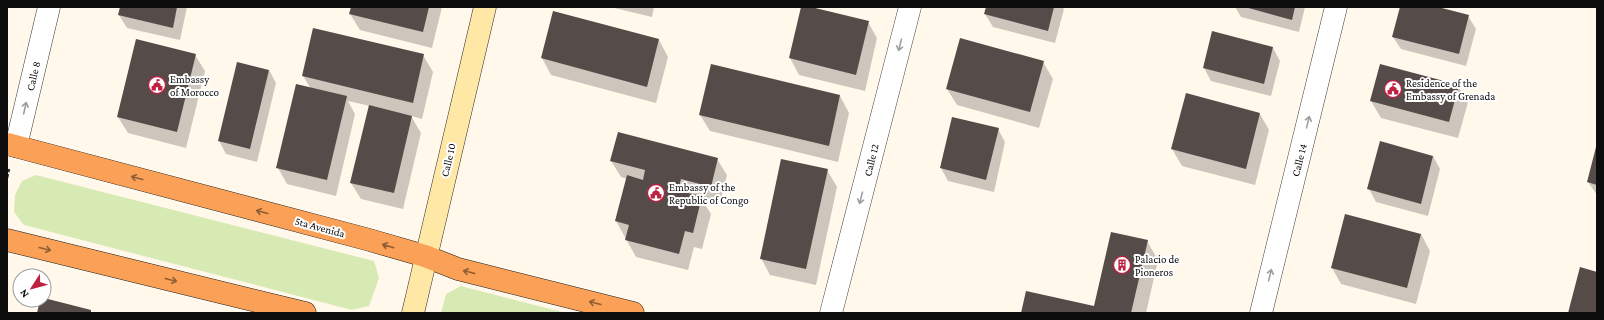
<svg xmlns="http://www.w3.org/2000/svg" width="1604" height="320" font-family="'Crimson Pro',serif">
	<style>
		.green { fill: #d8eab4 }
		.shadow { fill: #0003 }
		.building { fill: #554b48 }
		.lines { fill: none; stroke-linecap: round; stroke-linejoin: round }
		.minor-casing { stroke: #3f3f3f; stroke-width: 23 }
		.secondary-casing { stroke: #2e2e2e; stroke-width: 23 }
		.trunk-casing { stroke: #1d1d1d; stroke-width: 23 }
		.path { stroke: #2e2e2e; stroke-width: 2.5; stroke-dasharray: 4 2; stroke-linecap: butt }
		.minor { stroke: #fff; stroke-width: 22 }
		.secondary { stroke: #ffe8a6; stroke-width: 22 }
		.trunk { stroke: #faa157; stroke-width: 22 }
		.oneway { stroke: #9e9e9e }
		.oneway2 { stroke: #8f5e35 }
		.labels { text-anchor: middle; stroke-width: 4; stroke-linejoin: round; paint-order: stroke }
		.street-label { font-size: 11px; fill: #0c0c0c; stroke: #fff }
		.poi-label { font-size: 11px; fill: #0c0c0c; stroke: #fff; text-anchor: start }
	</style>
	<rect width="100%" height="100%" fill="#fff8eb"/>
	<path class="green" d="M36,175L374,261L379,278L369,306L352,310L24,225L14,212L15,195L22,181Z
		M461,286L472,289L566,313H441L446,294Z"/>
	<path class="shadow" d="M121,7H187L180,40L127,28L119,15Z
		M352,7H442L432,48L360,30L350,14Z
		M610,7H654L652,17Z
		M802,7L868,22L877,38L865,91L799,75L790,58Z
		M987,7H1062L1064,9L1055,43L993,27L985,14Z
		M1235,7H1305L1299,32L1241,17Z
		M1401,7H1434L1468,16L1476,29L1466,66L1401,49L1393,37Z
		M659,40L668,57L656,103L551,75L542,58Z
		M1273,48L1280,61L1271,96L1211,81L1204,68Z
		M195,55L205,71L186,148L128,133L118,117Z
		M423,55L433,72L422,119L411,116L421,133L403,209L361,199L351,183L370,106L348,101L355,114L336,196L287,184L278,168L311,89L303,76Z
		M1043,62L1053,79L1039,128L957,105L947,89Z
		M269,70L276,83L257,162L226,154L219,141Z
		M1458,86L1468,102L1458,138L1381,118L1371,101Z
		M1186,94L1260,114L1269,130L1255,185L1182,166L1172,149Z
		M840,96L849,113L838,162L710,131L700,115Z
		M998,129L1005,142L994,192L948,181L941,168Z
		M1597,149V195L1588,182Z
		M1433,156L1440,169L1428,216L1376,202L1369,189Z
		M717,159L727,175L720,203L701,198L711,214L702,249L694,247L688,270L636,257L616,221L627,179L621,177L611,161Z
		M827,170L837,187L816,285L770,275L761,258Z
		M1421,234L1430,251L1416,304L1341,284L1332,268Z
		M1147,241L1158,260L1146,313H1022L1094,307Z"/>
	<path class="building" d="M120,7H177L173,28L118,15Z
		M351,7H429L423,32L349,14Z
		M801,7H811L869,21L856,75L789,58Z
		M986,7H1054L1048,31L984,14Z
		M1245,7H1295L1292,20Z
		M1400,7H1438L1469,15L1459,54L1392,37Z
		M553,11L659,39L647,87L541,58Z
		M313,28L424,54L413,103L302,76Z
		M1212,31L1273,47L1264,84L1203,68Z
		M960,38L1044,61L1030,112L946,89Z
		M136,39L196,54L177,132L117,117Z
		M237,62L269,70L250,149L218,141Z
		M711,64L840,95L829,146L699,115Z
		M1380,64L1459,85L1449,122L1370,101Z
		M296,84L347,96L327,180L276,168Z
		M1186,93L1260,113L1246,169L1171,149Z
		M369,105L412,116L394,193L350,183Z
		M952,117L999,128L986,180L940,168Z
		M618,132L718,158L711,187L681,179L678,191L702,196L693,233L685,231L679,254L625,240L629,225L615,221L627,175L643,180L645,170L610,161Z
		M1380,141L1433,156L1421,204L1367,189Z
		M1596,147H1597V185L1587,182Z
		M781,159L828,169L806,269L760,259Z
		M1345,214L1421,234L1407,288L1331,268Z
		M1111,232L1148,240L1131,313H1021L1026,291L1094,306Z
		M1580,267L1597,272V313H1568Z
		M44,298L91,310V313H37L40,300H44Z"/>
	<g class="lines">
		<g class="minor-casing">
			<path id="minor" d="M16,146L49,7
				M831,313L910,7
				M1261,313L1336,7"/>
		</g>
		<g class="secondary-casing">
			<path id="secondary" d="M413,313L485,7"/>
		</g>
		<g class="trunk-casing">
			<path id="trunk" d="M7,144L366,239L425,256L458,269L633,313
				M7,240L305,313"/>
		</g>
		<path class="path" d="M7,178L9,169"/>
		<use href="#minor" class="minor"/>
		<use href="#secondary" class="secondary"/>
		<use href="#trunk" class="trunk"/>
	</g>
	<defs><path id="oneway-shaft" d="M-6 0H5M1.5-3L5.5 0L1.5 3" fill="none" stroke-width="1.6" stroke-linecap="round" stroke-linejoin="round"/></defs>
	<g class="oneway">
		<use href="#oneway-shaft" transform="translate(900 45) rotate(104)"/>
		<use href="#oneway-shaft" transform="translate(25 108) rotate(-77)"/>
		<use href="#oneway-shaft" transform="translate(1308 122) rotate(-76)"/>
		<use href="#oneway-shaft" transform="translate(861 198) rotate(104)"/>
		<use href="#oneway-shaft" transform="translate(1270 275) rotate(-76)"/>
	</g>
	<g class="oneway2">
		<use href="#oneway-shaft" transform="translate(137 178) rotate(-165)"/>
		<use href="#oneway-shaft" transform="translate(262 212) rotate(-165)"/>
		<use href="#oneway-shaft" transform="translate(388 246) rotate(-164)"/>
		<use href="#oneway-shaft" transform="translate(45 249) rotate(14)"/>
		<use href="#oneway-shaft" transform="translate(469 272) rotate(-166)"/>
		<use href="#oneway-shaft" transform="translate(171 280) rotate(14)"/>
		<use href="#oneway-shaft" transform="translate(595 303) rotate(-166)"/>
	</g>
	<defs>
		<g id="civic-ring" transform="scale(0.9)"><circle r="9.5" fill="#fff" stroke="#bf2140" stroke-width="1.5"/><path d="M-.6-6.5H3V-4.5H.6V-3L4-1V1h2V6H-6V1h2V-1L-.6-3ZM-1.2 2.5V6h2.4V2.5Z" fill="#bf2140"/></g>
		<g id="building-ring" transform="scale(0.9)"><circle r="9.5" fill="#fff" stroke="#bf2140" stroke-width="1.5"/><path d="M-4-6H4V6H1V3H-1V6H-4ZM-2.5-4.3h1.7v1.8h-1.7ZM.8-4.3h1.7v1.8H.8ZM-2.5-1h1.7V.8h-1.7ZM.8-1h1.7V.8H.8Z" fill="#bf2140"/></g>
	</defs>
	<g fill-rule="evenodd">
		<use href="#civic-ring" x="157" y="85"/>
		<use href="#civic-ring" x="1393" y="89"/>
		<use href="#civic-ring" x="656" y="193"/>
		<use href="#building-ring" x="1122" y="265"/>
	</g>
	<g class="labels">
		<g class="street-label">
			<text transform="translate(33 76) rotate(-77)" y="4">Calle 8</text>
			<text transform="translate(448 160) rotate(-77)" y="4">Calle 10</text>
			<text transform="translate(871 160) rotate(-76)" y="4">Calle 12</text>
			<text transform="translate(1299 160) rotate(-76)" y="4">Calle 14</text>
			<text transform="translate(320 227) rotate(15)" y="4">5ta Avenida</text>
		</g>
		<g class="poi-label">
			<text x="170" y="83">Embassy<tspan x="170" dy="13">of Morocco</tspan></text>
			<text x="1406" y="87">Residence of the<tspan x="1406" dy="13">Embassy of Grenada</tspan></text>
			<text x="669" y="191">Embassy of the<tspan x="669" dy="13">Republic of Congo</tspan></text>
			<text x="1135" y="263">Palacio de<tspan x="1135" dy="13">Pioneros</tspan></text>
		</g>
	</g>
	<rect width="1604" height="320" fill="none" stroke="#0c0c0c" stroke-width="16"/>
	<g transform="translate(32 288) rotate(234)"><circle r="19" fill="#ffffff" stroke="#9e9e9e"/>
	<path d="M0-3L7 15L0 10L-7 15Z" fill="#bf2140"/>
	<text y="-6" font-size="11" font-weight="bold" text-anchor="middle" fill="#0c0c0c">N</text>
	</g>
</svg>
